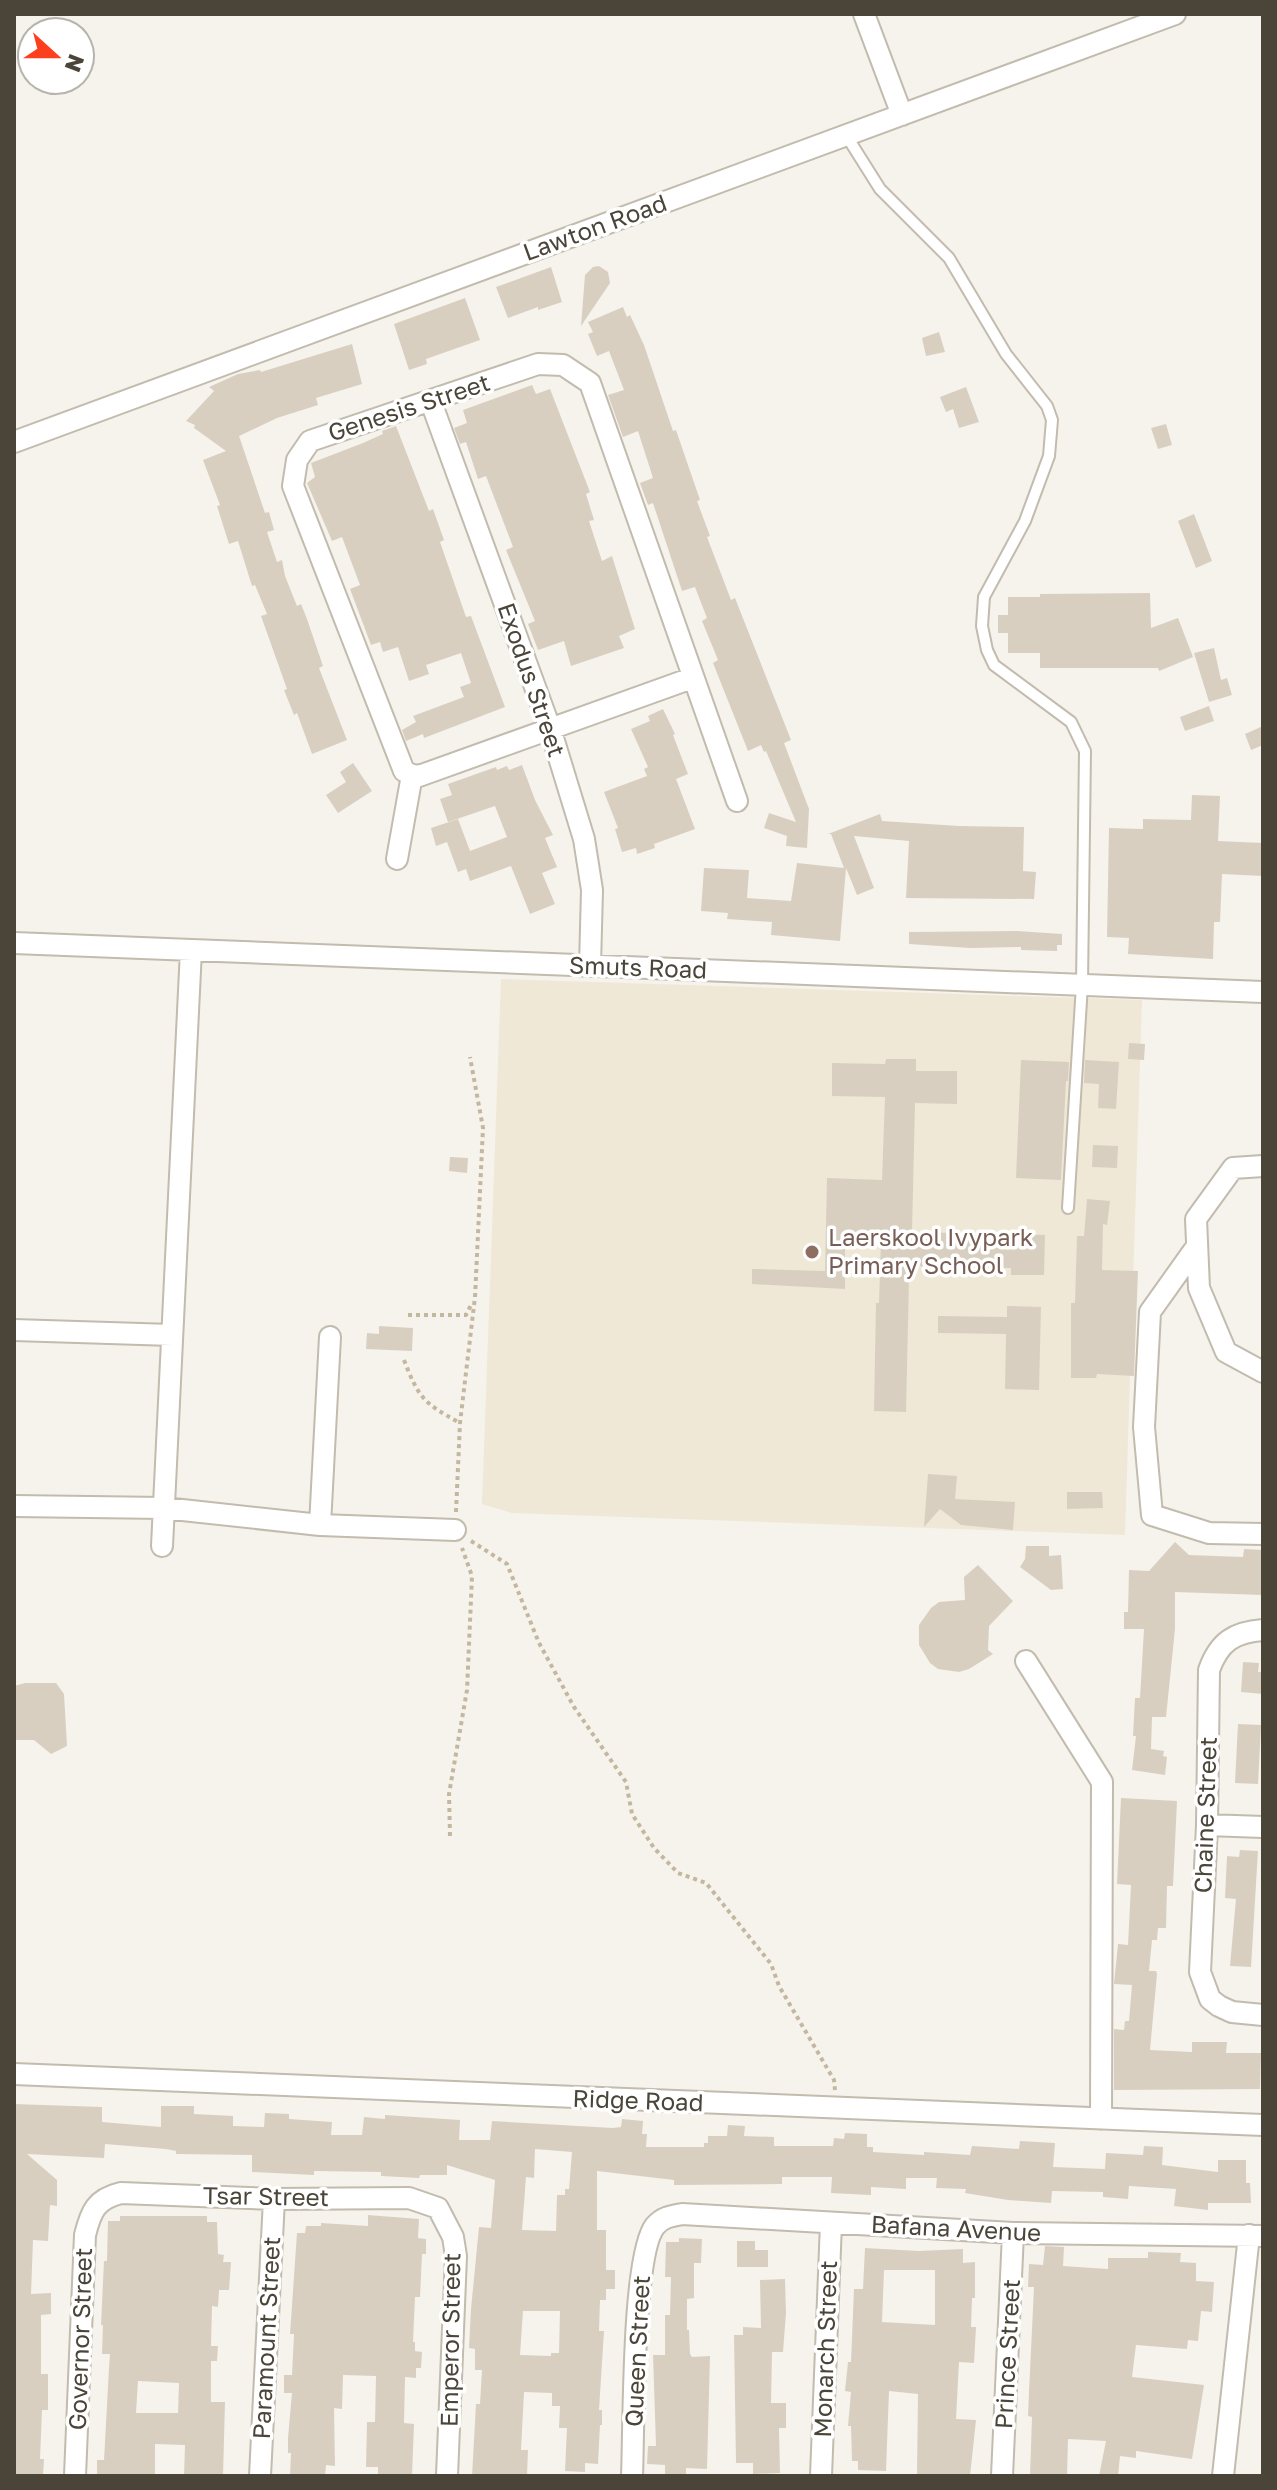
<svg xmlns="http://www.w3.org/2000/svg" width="1277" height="2490" font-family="'Golos Text',sans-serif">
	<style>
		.education { fill: #efe8d6 }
		.building { fill: #d8cfc1; fill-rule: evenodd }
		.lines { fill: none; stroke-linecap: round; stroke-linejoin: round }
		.service-casing { stroke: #c2bbae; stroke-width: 14 }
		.minor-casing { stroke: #c2bbae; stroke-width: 24 }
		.path { stroke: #c4b79f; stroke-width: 4; stroke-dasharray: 4 4; stroke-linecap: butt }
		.service { stroke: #fff; stroke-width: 10 }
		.minor { stroke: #fff; stroke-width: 20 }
		.education-dot { fill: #8d6e63; stroke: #fff; stroke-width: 3 }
		.labels { text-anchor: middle; stroke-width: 7; stroke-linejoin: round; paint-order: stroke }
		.street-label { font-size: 24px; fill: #4b4439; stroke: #fff }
		.education-label { font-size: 24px; fill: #785e54; stroke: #fff; text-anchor: start }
	</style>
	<rect width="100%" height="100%" fill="#f6f3ec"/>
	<path class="education" d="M501,979L1142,1000L1125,1535L512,1513L482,1504Z"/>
	<path class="building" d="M599,266L608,272L610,283L581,326L585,275L593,267Z
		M551,267L562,302L538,310V307L508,318L496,287Z
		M465,298L480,340L426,359L427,364L409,370L394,324Z
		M623,307L627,317L630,315L644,345L673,431L676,430L700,500L697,501L710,536L707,537L731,600L735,598L791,740L784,743L809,809L807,848L786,846L787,836L764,828L769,813L796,822L766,751L764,752L761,745L748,751L713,663L718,660L702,621L707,618L695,587L682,591L653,503L648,505L640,483L653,478L638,431L623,437L608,395L624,390L609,351L597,356L588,334L593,332L588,322Z
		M939,332L945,352L926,356L922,338Z
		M352,344L362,384L316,398L318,405L277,418L239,436L265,513L269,512L274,530L267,532L277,562L282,560L285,576L297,606L301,604L307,619L323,666L319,668L347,740L312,754L297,713L294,715L284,690L287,689L261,616L267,614L255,585L252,586L238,541L229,544L217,506L220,505L203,460L226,451L194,428L195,425L186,421L214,391L209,387L238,374L260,370L261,372Z
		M532,385L536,394L550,389L590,492L586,494L594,520L589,521L602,561L612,556L635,629L619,636L624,648L571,666L564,641L538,650L528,624L535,621L506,550L513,547L486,476L478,479L466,442L460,444L454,428L467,423L463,410Z
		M966,387L979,422L959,428L953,409L946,412L940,397Z
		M1166,424L1172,445L1158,449L1151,428Z
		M396,426L429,511L433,509L444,540L440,542L466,617L471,616L505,707L424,738L423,734L406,741L402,730L416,722L413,716L464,697L460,687L471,683L461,653L426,665L429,674L409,681L398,647L383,652L380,642L371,645L350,589L360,585L342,537L332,541L307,483L315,477L311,463L363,443L383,434L382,431Z
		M1194,514L1212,561L1196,568L1178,521Z
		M1150,593L1151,628L1178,618L1193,657L1159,671L1158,668H1040V653H1008V633H998V615H1008V597H1040V594Z
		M1214,648L1221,680L1227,678L1232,695L1209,702L1194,653Z
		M1209,706L1214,721L1185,731L1180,717Z
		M663,709L675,734L673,735L688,774L676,779L695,829L654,844L655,848L637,854L636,848L622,852L615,829L618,828L604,792L647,776L644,769L648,767L631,729L650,721L648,716Z
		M1263,726V745L1251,750L1245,734Z
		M353,763L372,791L338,813L326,795L346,782L340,772Z
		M522,765L535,800L553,835L545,838L557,867L542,873L555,904L530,914L511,866L470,881L466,869L458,872L447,842L436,846L431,828L458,819L470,851L507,837L495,806L448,822L440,799L452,795L448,784L496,767L497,770L507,766L509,770Z
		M1192,795L1220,796L1218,841L1263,843V876L1222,874L1220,922H1214L1213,959L1128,954L1129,938L1107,937L1109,828L1143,829V819L1191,820Z
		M880,814L882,821L959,826L1024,827L1023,871L1036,872L1034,899L906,898L909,841L854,836L874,888L857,895L846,868L840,941L771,935L772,922L727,919L728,913L701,911L704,868L749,870L747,898L791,901L797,863L844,868L831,834H828Z
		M1017,931L1062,934V945H1057V951L1021,950V947L970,948L909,944V932Z
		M1129,1043L1145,1044L1144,1060L1128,1059Z
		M886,1059H916V1071H957V1104L915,1103L912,1232L1045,1235L1044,1275H1011V1268L911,1266V1279H909L906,1412L874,1411L876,1303H879L881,1239L845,1237V1289L752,1284V1269L825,1271L827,1178L882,1180L885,1097L832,1096V1063L885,1064Z
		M1021,1060L1069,1062L1068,1081H1066L1061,1180L1016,1178Z
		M1085,1060L1119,1062L1116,1109L1098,1108L1099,1084L1084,1083Z
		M1093,1145L1118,1146L1117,1168L1092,1167Z
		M450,1157L468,1158L467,1173L449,1171Z
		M1087,1199L1110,1201L1107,1225L1103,1224L1102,1270L1138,1271L1134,1376L1097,1374L1096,1378H1071V1303H1075L1077,1236H1084Z
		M1007,1306L1041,1307L1039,1390L1005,1389L1006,1334L938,1333V1316L1007,1317Z
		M379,1326L413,1328L412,1351L366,1349L367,1333L379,1334Z
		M928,1474L957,1476L955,1499L1015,1502L1013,1530L961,1525L940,1509L924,1527Z
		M1067,1492H1102L1103,1508L1067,1509Z
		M1175,1542L1189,1555L1243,1557L1244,1549L1263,1550V1595L1175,1592V1629L1166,1717H1152L1151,1749L1164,1751L1163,1756L1167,1757L1165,1775L1132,1770L1136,1736H1133L1135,1698H1140L1144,1629H1124V1612H1128L1129,1570L1149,1571Z
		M1026,1546H1049V1556L1061,1555L1063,1589L1051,1590L1020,1567L1025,1559Z
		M978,1565L1013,1601L989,1626L988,1650L993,1654L969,1669L959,1672L938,1669L930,1663L919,1645V1625L931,1608L939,1602L965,1600L964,1577Z
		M1243,1662L1259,1663L1258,1672H1263V1694L1241,1692Z
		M25,1683H56L64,1694L67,1746L51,1754L34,1740H14V1686Z
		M1238,1724L1261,1725L1258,1784L1235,1783Z
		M1121,1798L1177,1801L1173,1886H1167L1166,1928H1158L1157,1940H1152L1149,1971H1156L1157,1974L1150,2050L1192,2052V2042H1227L1226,2053H1261L1260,2089L1114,2090V2029L1124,2030L1125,2021H1129L1132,1985L1114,1984L1118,1944L1128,1945L1131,1885L1117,1884Z
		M1240,1850L1258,1851L1251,1967L1230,1966L1236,1899L1225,1898L1227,1856L1239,1857Z
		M14,2104L102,2107V2122L161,2127V2106H194V2114L233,2116V2126L264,2127L265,2113L289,2114V2119L332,2122L331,2135H362L364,2117L385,2119V2115L460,2120L459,2140H490L492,2121L613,2128L621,2127L622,2119L643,2121L642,2134H647L646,2147H704V2143H708V2136H727L728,2125L745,2126L744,2136L774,2137V2146H833L834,2138L844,2139L845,2133L867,2134V2147H873V2152L924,2155V2152L970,2155L972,2146L1019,2149L1020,2141L1055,2143L1053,2167L1105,2169L1106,2153L1143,2155L1144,2146L1163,2147L1162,2165L1218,2172V2160H1246V2183H1250L1251,2203H1208V2210L1174,2206L1176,2189L1129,2186L1128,2199L1103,2197V2192L1052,2191L1051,2203L1008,2200L965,2193L966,2189L936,2188L937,2178H906V2189L871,2187V2195L831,2193L832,2177H782V2184L674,2185V2180L597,2171V2230H606V2270H615V2289H606V2300H600L599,2331H604L599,2410H602V2425H600L598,2464L585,2463V2472L565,2471L567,2428H559L560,2406H552V2393L524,2392L521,2450H528L527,2476H472L476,2404H480L482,2370H475V2349L469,2348L471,2309L479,2227L491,2228L495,2180L447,2165V2175H420L419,2178L381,2176V2172L314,2171V2175L252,2172V2155L176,2154V2151L166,2149L105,2144L104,2158L27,2154L57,2180V2206L50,2205L48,2241L33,2240L31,2294L51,2293V2314L41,2315V2374H48V2410H42L40,2459H44L43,2476H14ZM535,2149L572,2152L569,2189H565V2195H557L556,2231L522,2230L526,2177L534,2178ZM523,2311H560L559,2353H551V2356L520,2355Z
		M368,2215L419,2219L418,2238L426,2239V2254H422L420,2297H415L413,2342H415V2351L422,2352L421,2368H416V2378L405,2377L404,2423L414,2424L412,2476H378V2467H366L367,2422H375L376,2376L343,2375L342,2409L334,2408L335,2466L326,2465L325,2476H290L291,2453H288V2438L292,2393H284V2375H292L294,2334H290L297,2233H305L306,2226H321V2223L368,2226Z
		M120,2216H207V2222H217L218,2254L224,2255L223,2262H231L229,2290H219L218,2307L212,2306L211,2346H218L217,2361H211V2402H225L223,2476H184L185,2445L155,2444V2476H97V2460H104L109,2368L110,2354H102L103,2325H101L104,2261H107L108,2221H120ZM138,2381L179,2383L178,2413H136Z
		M679,2238L702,2239L701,2263H694V2298L687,2299V2330H689L690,2354L692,2357L710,2356L707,2469L686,2468V2476H665V2465L647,2464L648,2446H656L653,2355H665V2315H670L671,2277H665L666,2242H679Z
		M737,2241H755V2250H768V2267H737Z
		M1045,2246L1064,2247L1063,2266L1108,2269V2258H1148V2252L1181,2253L1180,2262L1196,2263V2281L1214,2282L1212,2312L1201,2311L1198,2341L1188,2340L1187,2349L1136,2345L1132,2377L1204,2385L1192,2459L1136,2451V2458L1120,2456L1118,2476H1099L1106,2441L1068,2439L1067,2476H1030L1032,2417L1028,2416L1029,2392L1034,2287H1028L1029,2264L1043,2265Z
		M865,2248L919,2251L963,2249V2263L975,2262V2298H972L971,2327H976L974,2363L959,2362L956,2419L976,2420L970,2476L917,2475L918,2394L889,2391L886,2471L858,2470V2461H852L851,2426H848L851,2392L845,2391L848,2362H851L854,2289H863ZM884,2270H935V2325L882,2322Z
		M785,2279L786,2313L783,2352H772L771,2403H786V2428H779L780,2473L753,2474V2463H736L734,2335H743V2327L761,2328L760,2280Z"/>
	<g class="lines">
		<g class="service-casing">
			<path id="service" d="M846,135L880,189L949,258L1006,354L1047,406L1052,420L1049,456L1025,521L984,597L982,626L987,650L994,665L1071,722L1085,751L1082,985L1068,1208"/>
		</g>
		<g class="minor-casing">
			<path id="minor" d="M864,14L902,115
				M431,402L550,728L584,839L592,890L590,966
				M14,442L1175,14
				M412,775L404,771L293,486L297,460L310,441L538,364L563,365L590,383L737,801
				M412,775L419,776L692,678
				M397,859L412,775
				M14,943L1263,992
				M1263,1166L1233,1168L1196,1219L1199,1288L1226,1352L1263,1372
				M1197,1246L1150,1312L1144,1427L1152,1515L1209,1533L1263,1534
				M14,1330L172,1335
				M14,1506L164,1508L320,1525L455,1530
				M320,1525L330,1337
				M162,1546L191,950
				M1263,1630C1234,1632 1219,1642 1209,1670L1207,1825L1200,1972L1210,1999L1219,2006L1232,2012L1263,2015
				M1026,1661L1102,1782L1101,2119
				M1207,1825L1263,1827
				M14,2074L1263,2125
				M75,2476L85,2235C91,2211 96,2199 121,2193L274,2199L409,2198L438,2208L453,2237L456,2256L447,2476
				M260,2476L274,2199
				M632,2476C634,2430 632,2255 655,2226C663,2217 671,2216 682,2214L1013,2233L1263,2236
				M821,2476L831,2223
				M1002,2476L1013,2233
				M1223,2476L1249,2235"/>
		</g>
		<path class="path" d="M408,1315H466L472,1303
			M404,1360C419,1399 424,1403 460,1423
			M456,1512L460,1423L475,1297L483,1128L470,1057
			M471,1541L507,1564L539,1643L574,1707L626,1782L632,1814L654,1848L678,1873L706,1883L771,1964L779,1986L834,2080L835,2090
			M450,1836L449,1794L467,1690L472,1576L462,1548"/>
		<use href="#service" class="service"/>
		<use href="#minor" class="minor"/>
	</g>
	<circle class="education-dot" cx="812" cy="1252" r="8"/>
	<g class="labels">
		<g class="street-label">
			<text transform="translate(595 228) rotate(-20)" y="8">Lawton Road</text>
			<text transform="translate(409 408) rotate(-18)" y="8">Genesis Street</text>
			<text transform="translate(531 680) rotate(71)" y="8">Exodus Street</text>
			<text transform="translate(638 968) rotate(2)" y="8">Smuts Road</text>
			<text transform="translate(1206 1815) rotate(-88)" y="8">Chaine Street</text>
			<text transform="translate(638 2101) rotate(2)" y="8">Ridge Road</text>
			<text transform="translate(266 2197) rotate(1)" y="8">Tsar Street</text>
			<text transform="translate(956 2229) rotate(3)" y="8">Bafana Avenue</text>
			<text transform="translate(267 2338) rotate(-87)" y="8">Paramount Street</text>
			<text transform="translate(81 2339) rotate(-88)" y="8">Governor Street</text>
			<text transform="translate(451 2340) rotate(-89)" y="8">Emperor Street</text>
			<text transform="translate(826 2349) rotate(-88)" y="8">Monarch Street</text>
			<text transform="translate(638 2351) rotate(-87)" y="8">Queen Street</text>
			<text transform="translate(1008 2354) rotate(-87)" y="8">Prince Street</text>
		</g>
		<g class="education-label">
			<text x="828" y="1246">Laerskool Ivypark<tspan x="828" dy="28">Primary School</tspan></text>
		</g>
	</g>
	<rect width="1277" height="2490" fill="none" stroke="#4b4439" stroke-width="32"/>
	<g transform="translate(56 56) rotate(111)"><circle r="38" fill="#ffffff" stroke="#b7b4b0" stroke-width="2"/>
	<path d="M0-6L14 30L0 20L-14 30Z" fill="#fc3f1d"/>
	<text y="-12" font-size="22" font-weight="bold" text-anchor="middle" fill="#4b4439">N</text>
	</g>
</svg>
